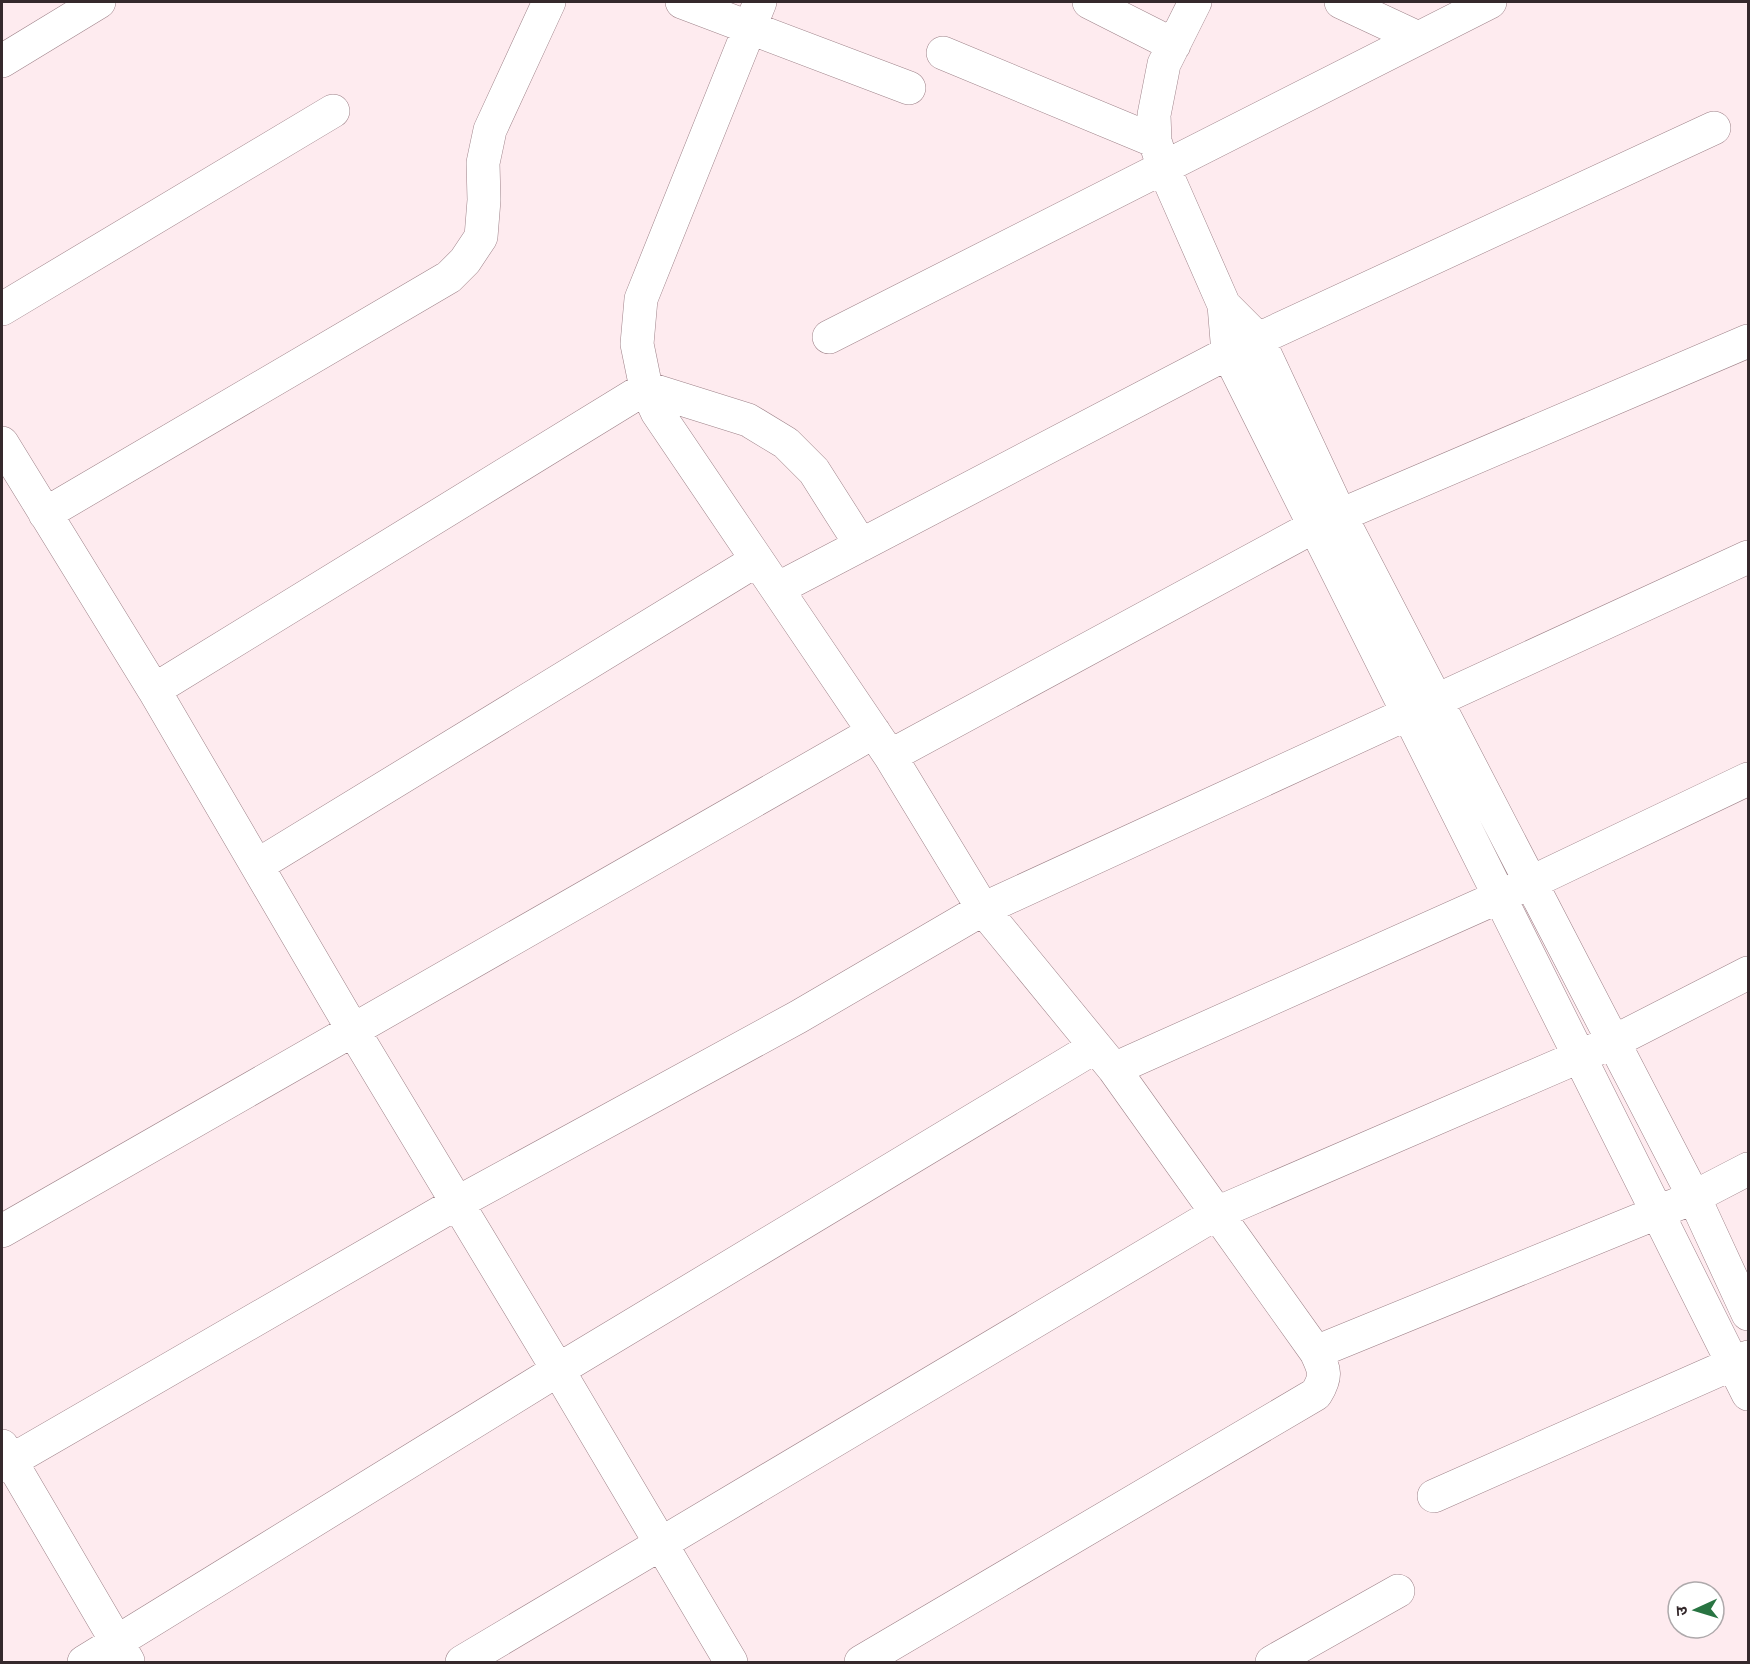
<svg xmlns="http://www.w3.org/2000/svg" width="1750" height="1664" font-family="'DejaVu Sans','Noto Sans Devanagari',sans-serif">
	<style>
		.lines { fill: none; stroke-linecap: round; stroke-linejoin: round }
		.street-casing { stroke: #9e8289; stroke-width: 34 }
		.street { stroke: #fff; stroke-width: 33 }
	</style>
	<rect width="100%" height="100%" fill="#feebef"/>
	<g class="lines">
		<g class="street-casing">
			<path id="street" d="M682,2L909,88
				M760,2L641,299L637,344L646,388L657,412L890,756L983,909L1114,1069L1316,1352C1325,1371 1327,1376 1316,1394L861,1662
				M1089,2L1174,45
				M1195,2L1164,64L1154,115L1155,141L1163,166L1224,305L1228,353L1748,1394
				M1341,2L1418,38
				M943,53L1155,141
				M2,61L99,2
				M1224,305L1258,339L1340,515L1694,1197L1748,1314
				M2,309L333,111
				M829,337L1490,2
				M2,443L154,690L353,1030L558,1370L731,1662
				M45,514L449,277L465,261L481,237L484,200L483,163L490,130L549,2
				M777,589L1228,353L1714,128
				M154,690L646,388L748,420L786,443L814,471L861,545
				M890,756L1315,526L1748,341
				M258,865L757,560
				M1114,1069L1530,883L1748,779
				M2,1231L874,732
				M1316,1352L1659,1212L1694,1197L1748,1169
				M2,1446L128,1661
				M2,1466L457,1203L798,1017L983,909L1748,557
				M1434,1496L1748,1357
				M84,1662L558,1370L1095,1047
				M462,1662L1217,1213L1613,1042L1748,973
				M1272,1662L1398,1591"/>
		</g>
		<use href="#street" class="street"/>
	</g>
	<rect width="1750" height="1664" fill="none" stroke="#35292c" stroke-width="6"/>
	<g transform="translate(1696 1610) rotate(266)"><circle r="28" fill="#ffffff" stroke="#aea9ab" stroke-width="1.5"/>
	<path d="M0-4.5L10 22L0 15L-10 22Z" fill="#297442"/>
	<text y="-9" font-size="16" font-weight="bold" text-anchor="middle" fill="#35292c">उ</text>
	</g>
</svg>
